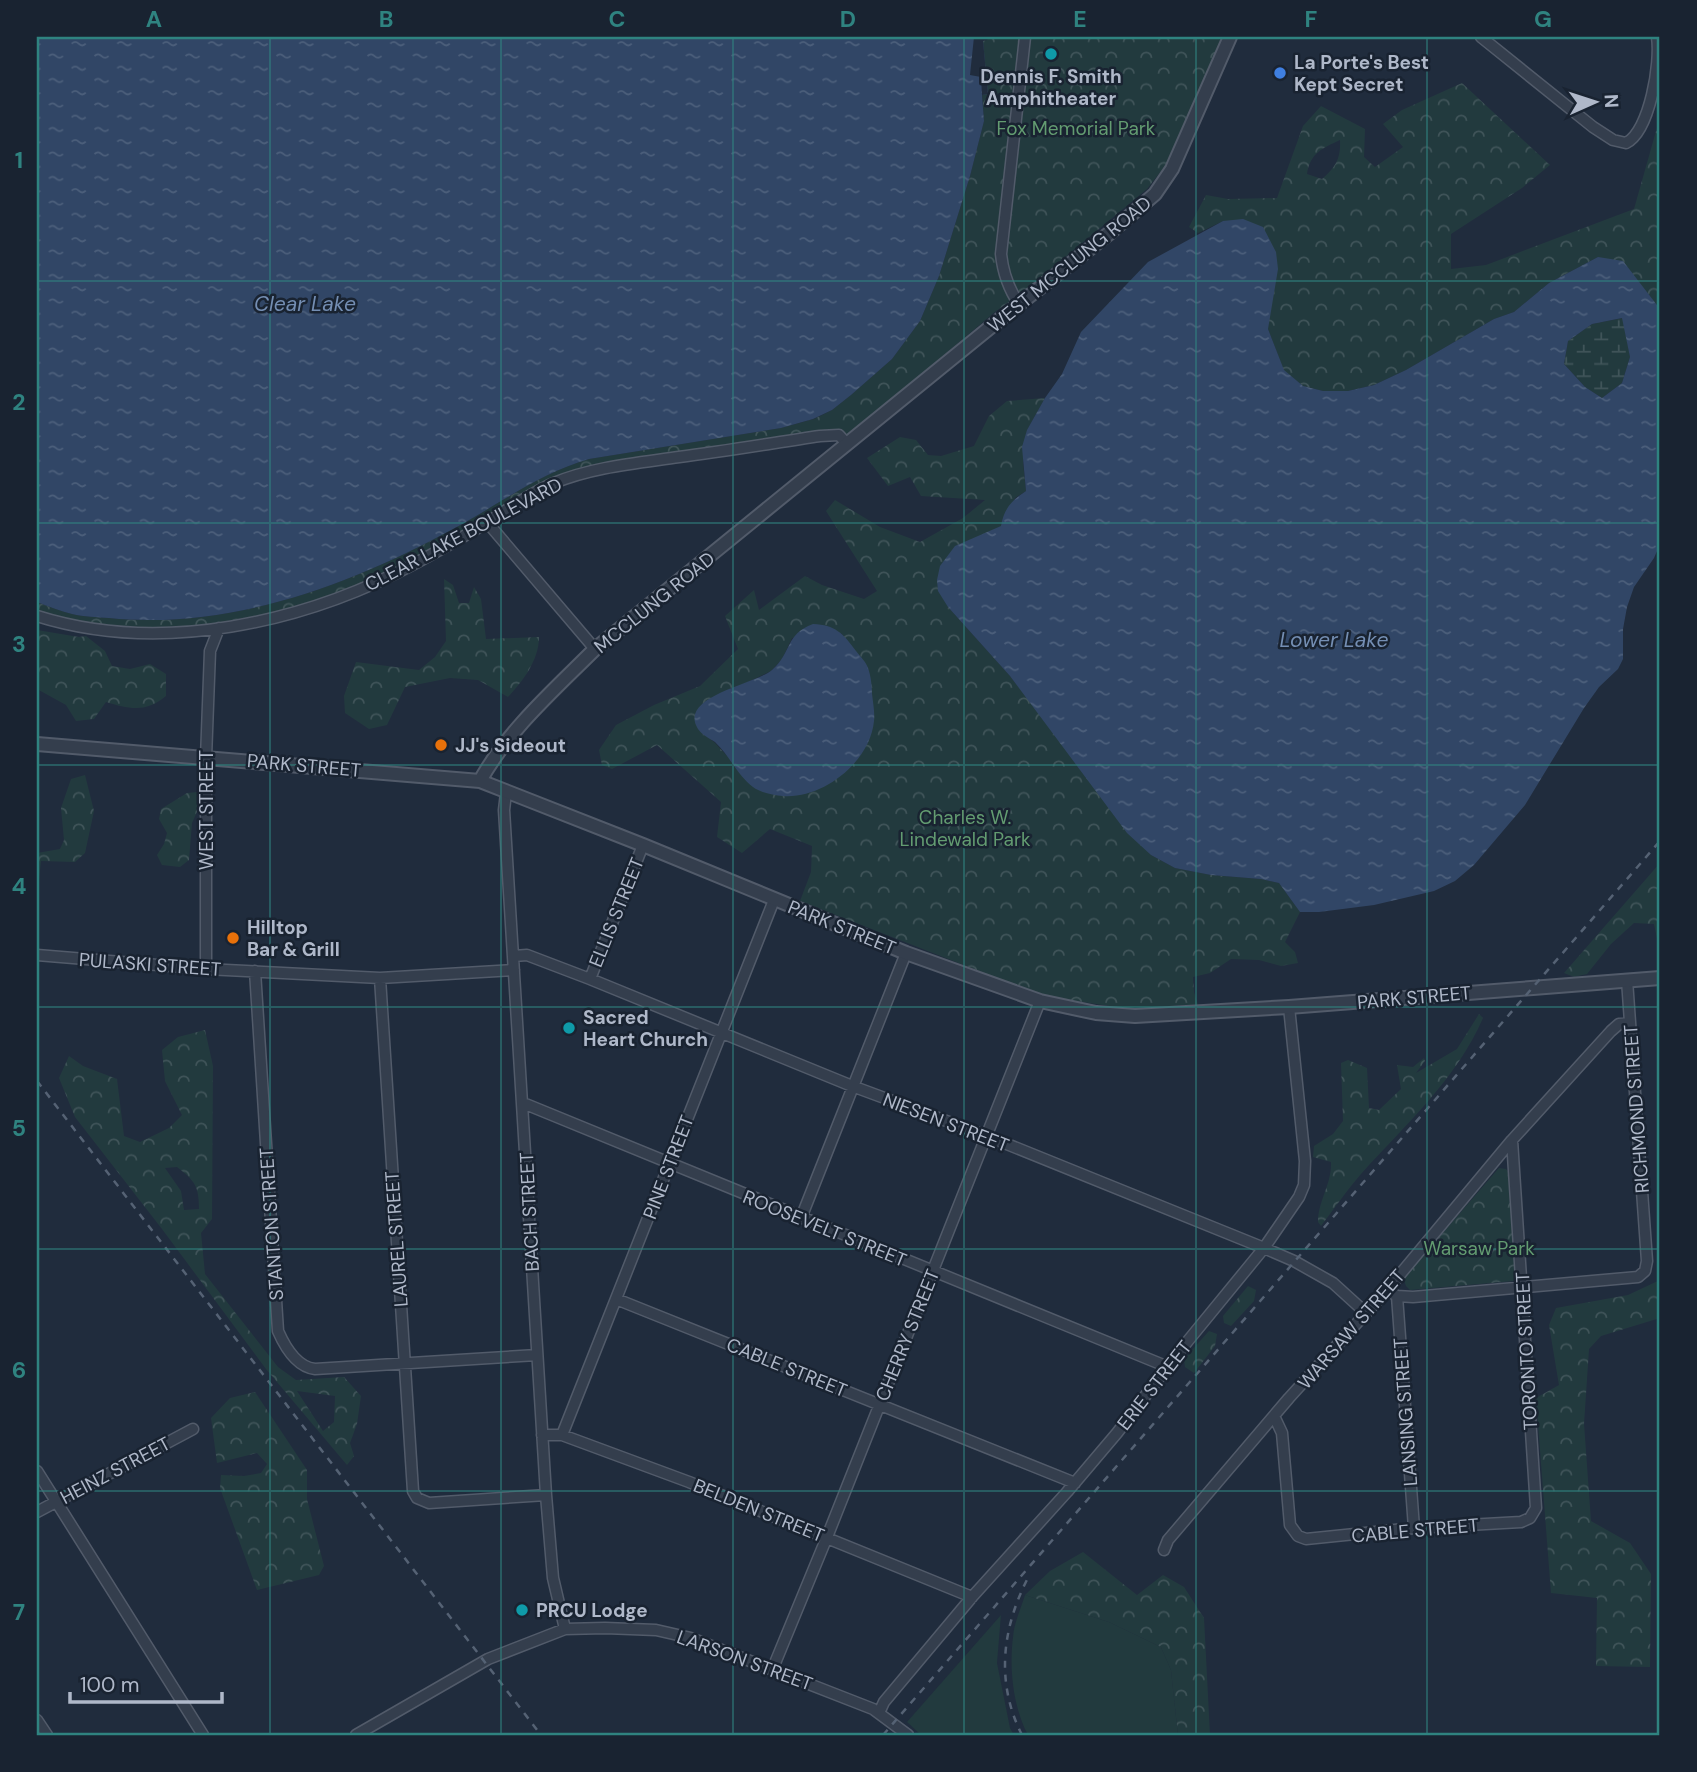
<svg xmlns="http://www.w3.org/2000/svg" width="1697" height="1772" font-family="'DM Sans',sans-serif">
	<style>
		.green { fill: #223a3e }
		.forest { fill: url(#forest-crowns); fill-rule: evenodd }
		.wetland { fill: url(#wetland-marsh) }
		.water { fill: url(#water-ripples); fill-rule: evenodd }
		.pier { fill: #202c3d }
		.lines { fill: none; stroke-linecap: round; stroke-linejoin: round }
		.minor-casing { stroke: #525b6a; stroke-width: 13 }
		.tertiary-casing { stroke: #525b6a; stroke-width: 16 }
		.minor { stroke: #343e4d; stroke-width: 10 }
		.tertiary { stroke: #343e4d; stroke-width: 12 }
		.rail { stroke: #556274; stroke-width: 2.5; stroke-dasharray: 7 7; stroke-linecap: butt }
		.grid { fill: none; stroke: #2f8380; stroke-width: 2; stroke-opacity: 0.55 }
		.culture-dot { fill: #0f9aa8; stroke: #192331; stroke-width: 2.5 }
		.shop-dot { fill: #3f7fe0; stroke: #192331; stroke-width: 2.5 }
		.food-dot { fill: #e8710a; stroke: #192331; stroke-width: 2.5 }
		.labels { text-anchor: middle; stroke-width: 5; stroke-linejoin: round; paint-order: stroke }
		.poi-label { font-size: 19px; font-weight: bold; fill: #afb8c9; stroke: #192331; text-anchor: start }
		.park-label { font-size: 19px; fill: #639c71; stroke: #192331 }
		.street-label { font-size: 19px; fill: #afb8c9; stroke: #192331 }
		.water-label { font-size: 21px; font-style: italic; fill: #748eb3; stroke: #192331 }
		.neatline { fill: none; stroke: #2f8380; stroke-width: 2.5 }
		.grid-label { font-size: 23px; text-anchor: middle; font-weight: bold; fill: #2f8380 }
	</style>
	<defs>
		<pattern id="forest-crowns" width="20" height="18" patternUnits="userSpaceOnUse" patternTransform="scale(1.75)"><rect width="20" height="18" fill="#223a3e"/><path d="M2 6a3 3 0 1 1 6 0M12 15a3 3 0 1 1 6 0" fill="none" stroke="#405459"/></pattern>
		<pattern id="wetland-marsh" width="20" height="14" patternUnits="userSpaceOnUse" patternTransform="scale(1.75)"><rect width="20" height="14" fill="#223a3e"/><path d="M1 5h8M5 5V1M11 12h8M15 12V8" fill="none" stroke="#405459"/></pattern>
		<pattern id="water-ripples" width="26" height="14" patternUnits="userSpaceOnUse" patternTransform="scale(1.75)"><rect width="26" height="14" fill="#314666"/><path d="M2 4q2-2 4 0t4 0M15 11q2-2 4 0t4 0" fill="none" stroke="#4c5f7b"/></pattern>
	</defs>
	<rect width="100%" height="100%" fill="#202c3d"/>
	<path class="green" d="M1025,1595L1109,1622L1161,1647L1171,1670L1178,1735H1028C1013,1707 1009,1669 1013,1637C1014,1623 1021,1608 1025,1595Z
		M1001,1615L997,1663L1010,1728L1014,1735H921L907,1722Z"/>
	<path class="forest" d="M974,37H1223L1165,166L1147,189L1010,303L996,311L848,436L836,431L573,473L398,569L325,599L288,610L195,627L143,630L94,626L37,613V602C48,606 60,611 72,614C84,617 97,617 109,618C230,630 348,586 453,529C498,505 538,474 589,459L781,428L814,419L832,410L851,395L892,359L920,321L939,276L970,176L984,121L981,77Z
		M1462,83L1550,165L1522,188L1451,234V269L1486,265L1634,209L1660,117V309L1643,288L1598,257L1549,283L1514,312L1494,319L1406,370L1374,385L1348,391H1323L1303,386L1284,371L1268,329L1269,312L1223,221L1198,233L1189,227L1206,195L1228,199L1277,198L1303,126L1321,106L1365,129L1364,157L1375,167L1403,147L1383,124L1402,110ZM1340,140C1341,158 1336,167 1322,179L1307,174C1310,153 1323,148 1340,140Z
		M1045,398L1027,430L1023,463L1026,491L1015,498L1002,526L977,537L948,607L1010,676L1151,855L1175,868L1211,875L1261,879L1279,883L1300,912L1285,942L1295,952L1298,963L1281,966L1259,960L1231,959L1210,973L1193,977L1194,992L1198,1005L1123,1008L1043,996L800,901L811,872L812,846L770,829L742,853L717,837L721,802L657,745L612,769L602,765L599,750L616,725L654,705L700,686L738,649L725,616L754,590L759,610L805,576L822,585L864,599L877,591L826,511L835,500L880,527L920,542L963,518L985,500L921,496L910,477L888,486L867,458L900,437L916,440L928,455L941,456L974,446L989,416L1007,401ZM841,633L868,668L729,758L714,742L702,733L746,683L771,671L782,659L792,638Z
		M444,579L453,585L459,603H469L474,587L481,599L486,639L539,637C539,660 523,681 508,697L478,680L450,678L405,687L387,725L369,729L345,713L344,696L356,662L419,670L435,657L446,641Z
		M37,630L79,637L86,636L105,651L112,666L130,669L150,664L166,674V696C146,713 129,709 106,702L94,719L76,721L66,705L37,689Z
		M85,775L94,811L85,853L75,862L41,861L37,899V853L60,849L64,840L61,808L71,779Z
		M198,792L200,805L192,823L189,860L180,867L162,865L157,855L164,844L167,833L159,819L161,809L187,793Z
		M1660,863V953L1654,924L1634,923L1611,944L1587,974L1574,977L1564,973Z
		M1479,1014L1483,1018C1456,1080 1405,1125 1361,1174C1347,1190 1334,1209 1321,1226L1318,1222C1318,1201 1332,1184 1331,1162L1313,1157L1314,1146L1333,1134L1343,1121L1341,1063L1348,1060L1367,1068L1369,1108L1379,1110L1401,1089L1397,1065L1413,1067L1424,1058L1425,1061L1416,1073L1457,1049Z
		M205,1030L213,1066L212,1219L201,1233L205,1274L278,1367L296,1380L344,1377L361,1396L357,1424L350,1443L354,1456L347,1465L266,1369L162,1229L75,1117L59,1078L69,1056L83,1066L117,1079L124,1136L140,1142L169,1128L182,1115L165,1081L162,1050L178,1037ZM177,1167C195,1181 199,1186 199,1209L184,1210L181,1191L165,1168ZM297,1391L335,1396L334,1422L323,1431Z
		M1499,1168L1506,1169L1510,1174L1518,1276L1514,1281L1410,1290L1406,1286L1404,1280L1409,1272Z
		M1660,1280V1318L1601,1336L1589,1349L1584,1424L1591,1521L1630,1543L1651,1574L1650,1667L1596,1666L1597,1598L1551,1593L1536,1398L1559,1385L1549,1325L1556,1308L1628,1295Z
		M1248,1286L1256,1290L1254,1301L1231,1326L1224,1323L1223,1316Z
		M1209,1331L1217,1334L1215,1346L1194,1373L1185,1367L1184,1359Z
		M255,1392L307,1470V1499L324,1566L319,1575L257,1590L220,1488L221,1475L244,1476L261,1473L267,1464L257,1453L217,1463L211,1418L230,1398Z
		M1083,1552L1137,1595L1163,1575L1184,1587L1204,1618L1210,1735H1178L1171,1670L1161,1647L1109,1622L1025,1595L1050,1571Z"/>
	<path class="wetland" d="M1623,318L1630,357L1622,383L1602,398L1585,387L1564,364L1568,341L1592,324Z"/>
	<path class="water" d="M37,37H985L983,41L988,94L982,95L984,121L970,176L939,276L920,321L892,359L851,395L832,410L813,419L781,428L589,459C538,474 498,505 453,529C348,586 230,630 109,618C97,617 84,617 72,614C60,611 48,606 37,602Z
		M1243,219L1263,227L1276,252L1278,269L1268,329L1284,370L1303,386L1323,391H1348L1374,385L1406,370L1494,319L1514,312L1549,283L1598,257L1623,261L1660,309V544L1654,558L1634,587L1627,607L1623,629V659L1618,669L1599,687L1584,708L1525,805L1474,865L1455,881L1434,891L1374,905L1319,912H1300L1279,883L1261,879L1211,875L1175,868L1151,855L1127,833L1010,676L948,607L938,591L937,580L940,566L955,546L1001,526C1004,509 1011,501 1026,491L1022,447L1027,430L1045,398L1062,374L1081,332L1148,262L1223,221ZM1622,318L1630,357L1622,383L1602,398L1585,387L1564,364L1568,341L1592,324Z
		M813,624C835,625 843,633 856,651C860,656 866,662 868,668C871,676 872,687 872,694C873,703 875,713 874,721C870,762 823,799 783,796C773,795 761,793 753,787C738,776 729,755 715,742C709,738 702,735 698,729C677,696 756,684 772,670C792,653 785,634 813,624Z"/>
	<path class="pier" d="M974,37H989L987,40L983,41L988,94L982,95L981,77L970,75Z"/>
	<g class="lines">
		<g class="minor-casing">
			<path id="minor" d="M1481,37L1593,127L1613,140L1626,143C1650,131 1661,62 1657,37
				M1019,304C1008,288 1003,273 1001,254L1025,37
				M487,522L595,649
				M37,616C161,655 304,623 416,563C438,551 460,539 481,526C505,512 528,494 554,483C592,467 638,463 679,457C726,451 773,443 820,436L839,435L847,444
				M506,793L504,810L546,1495L553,1578L565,1629
				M37,955L206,969L380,978L514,970
				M514,956L527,955L590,979L852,1086L987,1136L1264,1248L1294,1261L1333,1283L1366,1313
				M206,969V758L210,651L219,628
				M255,971L278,1331C285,1347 297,1367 315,1369L537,1355
				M380,978L413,1491L417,1498L429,1503L546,1495
				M590,979L643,845
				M523,1103L1168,1367
				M801,1218L906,953
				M1387,1290L1397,1296L1413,1297L1638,1277L1645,1271L1647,1261L1627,980
				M1397,1296L1414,1528
				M616,1299L1075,1483
				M1274,1416L1282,1433L1290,1525L1298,1536L1306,1539L1414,1528L1521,1522L1530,1518L1536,1508L1512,1140
				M542,1435H562L689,1482L972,1597
				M562,1435L774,900
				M37,1471L203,1735
				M37,1512L193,1429
				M1164,1550L1168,1540L1289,1398L1387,1290L1512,1140L1611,1031L1619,1024L1629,1023
				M773,1668L827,1537L1040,1001
				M879,1713L884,1702L972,1597L1067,1492L1117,1433L1178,1353L1264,1248L1299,1197L1304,1185L1305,1161L1289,1007
				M37,1720L47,1735
				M356,1735L488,1659L565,1629L605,1628L656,1630L691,1638L873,1709L908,1735"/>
		</g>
		<g class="tertiary-casing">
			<path id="tertiary" d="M37,744L480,781L643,845L906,953L1040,1001L1096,1013L1135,1016L1289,1007L1660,978
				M480,781C508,730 555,689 595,649L1009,312L1111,232L1155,194L1172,169L1230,37"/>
		</g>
		<use href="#minor" class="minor"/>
		<use href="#tertiary" class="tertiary"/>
		<path class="rail" d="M37,1081L541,1735
			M883,1735L1660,841
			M1022,1735C995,1682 1002,1626 1030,1574"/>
	</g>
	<path class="grid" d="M270,37V1735M501,37V1735M733,37V1735M964,37V1735M1196,37V1735M1427,37V1735M37,281H1660M37,523H1660M37,765H1660M37,1007H1660M37,1249H1660M37,1491H1660"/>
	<g class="culture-dot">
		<circle cx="1051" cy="54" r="7"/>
		<circle cx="569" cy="1028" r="7"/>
		<circle cx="522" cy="1610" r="7"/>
	</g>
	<circle class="shop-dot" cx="1280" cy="73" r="7"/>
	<g class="food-dot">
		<circle cx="441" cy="745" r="7"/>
		<circle cx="233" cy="938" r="7"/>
	</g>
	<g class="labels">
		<g class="poi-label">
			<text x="1294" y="69">La Porte's Best<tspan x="1294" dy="22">Kept Secret</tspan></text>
			<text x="1051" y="83" text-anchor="middle">Dennis F. Smith<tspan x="1051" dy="22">Amphitheater</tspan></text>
			<text x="455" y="752">JJ's Sideout</text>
			<text x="247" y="934">Hilltop<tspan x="247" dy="22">Bar &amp; Grill</tspan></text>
			<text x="583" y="1024">Sacred<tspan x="583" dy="22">Heart Church</tspan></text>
			<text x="536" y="1617">PRCU Lodge</text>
		</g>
		<g class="park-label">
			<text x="1076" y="135">Fox Memorial Park</text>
			<text x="965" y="824">Charles W.<tspan x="965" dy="22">Lindewald Park</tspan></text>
			<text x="1479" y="1255">Warsaw Park</text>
		</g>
		<g class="street-label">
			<text transform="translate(1069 264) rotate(-39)" y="7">WEST MCCLUNG ROAD</text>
			<text transform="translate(463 534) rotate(-28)" y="7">CLEAR LAKE BOULEVARD</text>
			<text transform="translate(654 602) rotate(-39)" y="7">MCCLUNG ROAD</text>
			<text transform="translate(304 765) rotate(5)" y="7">PARK STREET</text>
			<text transform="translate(206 810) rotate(-90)" y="7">WEST STREET</text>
			<text transform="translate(616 912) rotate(-68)" y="7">ELLIS STREET</text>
			<text transform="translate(842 927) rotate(22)" y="7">PARK STREET</text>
			<text transform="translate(150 964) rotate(4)" y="7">PULASKI STREET</text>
			<text transform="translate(1414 997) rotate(-5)" y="7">PARK STREET</text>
			<text transform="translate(1636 1109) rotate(-94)" y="7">RICHMOND STREET</text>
			<text transform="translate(946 1122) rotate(21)" y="7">NIESEN STREET</text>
			<text transform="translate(668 1167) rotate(-69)" y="7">PINE STREET</text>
			<text transform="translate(529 1212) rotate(-93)" y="7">BACH STREET</text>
			<text transform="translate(271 1224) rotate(-94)" y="7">STANTON STREET</text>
			<text transform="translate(825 1228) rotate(22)" y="7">ROOSEVELT STREET</text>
			<text transform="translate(396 1239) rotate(-94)" y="7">LAUREL STREET</text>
			<text transform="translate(1351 1329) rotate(-49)" y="7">WARSAW STREET</text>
			<text transform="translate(907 1335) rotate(-68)" y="7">CHERRY STREET</text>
			<text transform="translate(1526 1351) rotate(-93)" y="7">TORONTO STREET</text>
			<text transform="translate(787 1367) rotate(22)" y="7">CABLE STREET</text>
			<text transform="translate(1154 1385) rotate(-52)" y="7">ERIE STREET</text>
			<text transform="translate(1405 1412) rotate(-94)" y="7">LANSING STREET</text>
			<text transform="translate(115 1470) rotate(-28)" y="7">HEINZ STREET</text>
			<text transform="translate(759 1510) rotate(22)" y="7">BELDEN STREET</text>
			<text transform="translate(1415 1530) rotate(-5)" y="7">CABLE STREET</text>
			<text transform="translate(745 1660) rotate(20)" y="7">LARSON STREET</text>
		</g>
		<g class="water-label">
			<text x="305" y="311">Clear Lake</text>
			<text x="1334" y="647">Lower Lake</text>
		</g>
	</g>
	<rect width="1697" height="1772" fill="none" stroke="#192331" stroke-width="77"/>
	<g transform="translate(1595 102) rotate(87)" stroke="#192331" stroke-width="5" paint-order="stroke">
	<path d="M0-5L12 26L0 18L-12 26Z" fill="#afb8c9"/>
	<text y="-10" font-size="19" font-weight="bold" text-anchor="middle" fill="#afb8c9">N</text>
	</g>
	<path d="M70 1692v10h152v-10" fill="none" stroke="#afb8c9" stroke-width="3.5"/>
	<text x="80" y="1692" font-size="21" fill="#afb8c9" stroke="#192331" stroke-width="5" paint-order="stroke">100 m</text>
	<rect x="38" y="38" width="1620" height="1696" class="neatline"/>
	<g class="grid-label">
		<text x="154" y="27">A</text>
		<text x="386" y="27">B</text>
		<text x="617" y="27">C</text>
		<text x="848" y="27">D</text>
		<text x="1080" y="27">E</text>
		<text x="1311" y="27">F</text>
		<text x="1543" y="27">G</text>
		<text x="19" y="168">1</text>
		<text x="19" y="410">2</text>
		<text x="19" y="652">3</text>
		<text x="19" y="894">4</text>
		<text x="19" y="1136">5</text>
		<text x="19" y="1378">6</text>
		<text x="19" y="1620">7</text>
	</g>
</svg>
